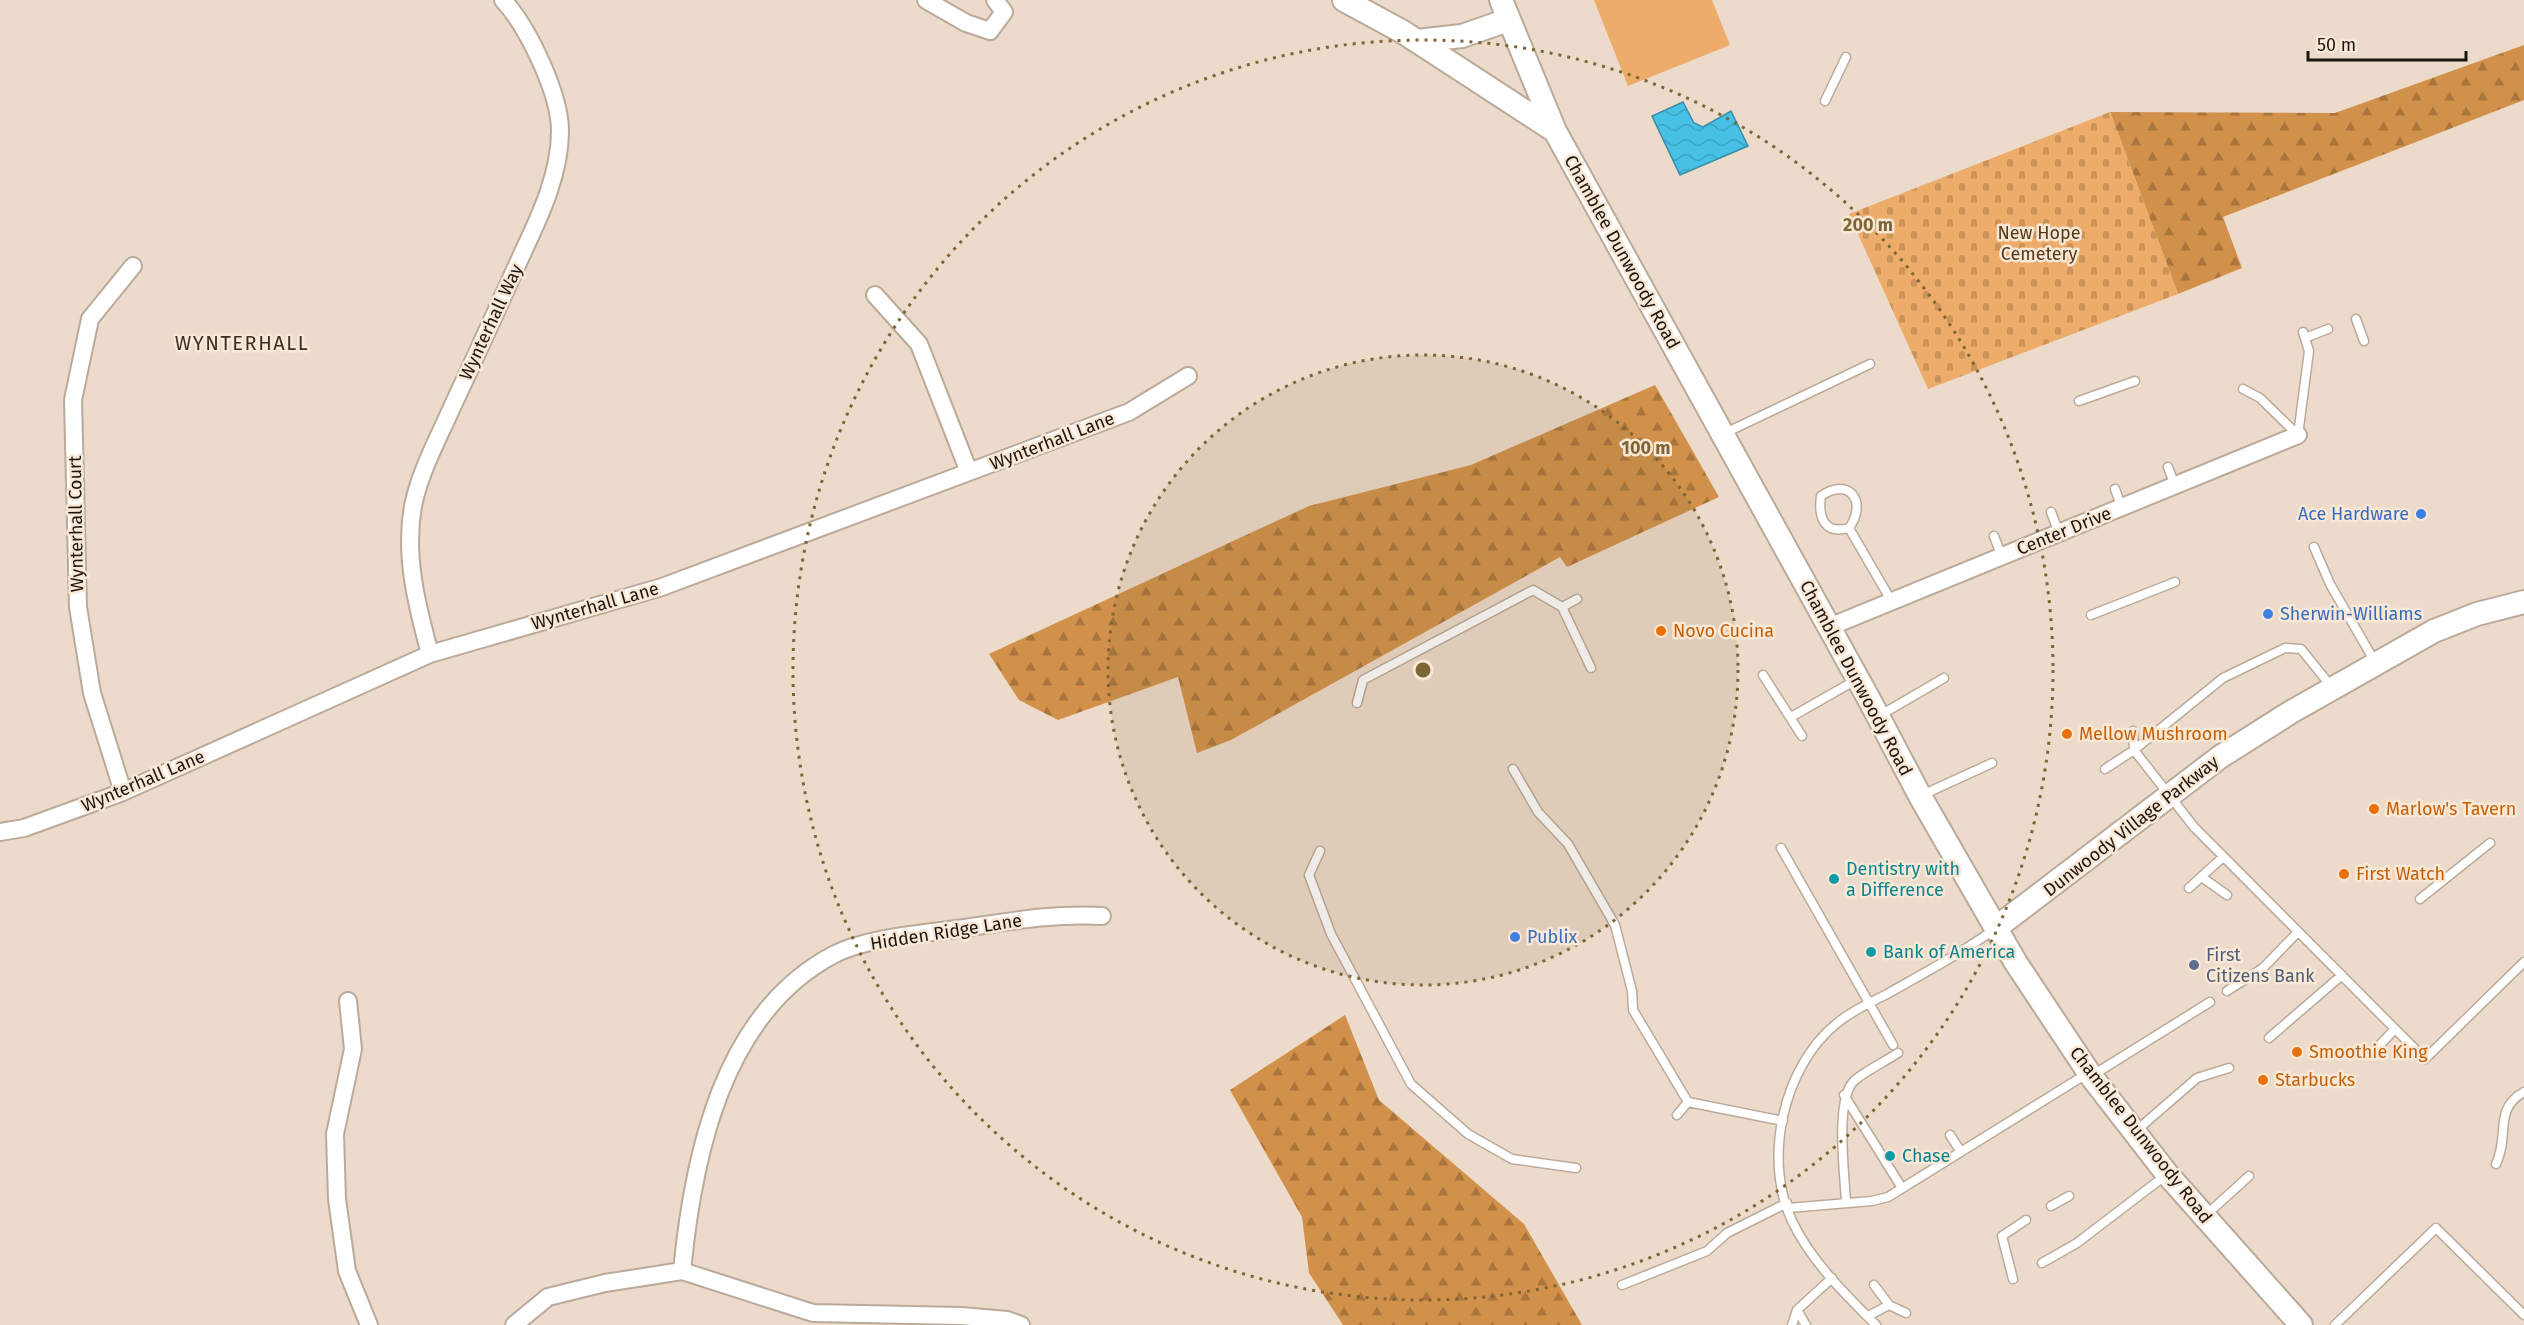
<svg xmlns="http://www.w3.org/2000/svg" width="2524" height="1325" font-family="'Fira Sans',sans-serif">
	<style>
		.green { fill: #edac69 }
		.forest { fill: url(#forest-firs) }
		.cemetery { fill: url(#cemetery-stones) }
		.water { fill: url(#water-waves); stroke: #398da5; stroke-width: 1.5 }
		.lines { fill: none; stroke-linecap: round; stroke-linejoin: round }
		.lane-casing { stroke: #bbaa9a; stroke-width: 11 }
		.street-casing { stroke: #bbaa9a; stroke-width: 20 }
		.secondary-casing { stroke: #bbaa9a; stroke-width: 26 }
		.lane { stroke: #fff; stroke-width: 8 }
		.street { stroke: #fff; stroke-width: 16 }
		.secondary { stroke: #fff; stroke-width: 22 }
		.ring { fill: none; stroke: #7d6536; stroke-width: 3; stroke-dasharray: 3 6 }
		.shop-dot { fill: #3f7fe0; stroke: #fae8d7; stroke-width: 2 }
		.food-dot { fill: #e8710a; stroke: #fae8d7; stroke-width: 2 }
		.culture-dot { fill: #0f9aa8; stroke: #fae8d7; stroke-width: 2 }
		.service-dot { fill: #5c6f8a; stroke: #fae8d7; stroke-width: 2 }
		.labels { text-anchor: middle; stroke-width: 5; stroke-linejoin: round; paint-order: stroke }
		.park-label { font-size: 18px; fill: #55391b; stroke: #fae8d7 }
		.street-label { font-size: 18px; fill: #1c1610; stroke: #fae8d7 }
		.shop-label { font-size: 18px; fill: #366cbe; stroke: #fae8d7; text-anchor: start }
		.food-label { font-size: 18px; fill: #c56008; stroke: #fae8d7; text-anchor: start }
		.culture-label { font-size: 18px; fill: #0d838f; stroke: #fae8d7; text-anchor: start }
		.service-label { font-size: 18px; fill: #4e5e75; stroke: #fae8d7; text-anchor: start }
		.neighbourhood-label { font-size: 20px; letter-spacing: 1.5px; fill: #3c2f21; stroke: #fae8d7 }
		.centre { fill: #7d6536; stroke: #fae8d7; stroke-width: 3 }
		.ring-label { font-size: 18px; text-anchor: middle; font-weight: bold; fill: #7d6536; stroke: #fae8d7; stroke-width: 5; stroke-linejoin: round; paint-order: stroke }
	</style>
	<defs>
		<pattern id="forest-firs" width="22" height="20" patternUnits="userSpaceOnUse" patternTransform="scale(1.5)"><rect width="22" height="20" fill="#d2914a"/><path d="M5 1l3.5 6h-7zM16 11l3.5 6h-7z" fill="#aa753c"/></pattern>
		<pattern id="cemetery-stones" width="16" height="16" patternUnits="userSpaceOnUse" patternTransform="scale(1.5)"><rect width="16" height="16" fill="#edac69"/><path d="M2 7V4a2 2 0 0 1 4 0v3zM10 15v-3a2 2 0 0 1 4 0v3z" fill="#cb935a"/></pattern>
		<pattern id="water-waves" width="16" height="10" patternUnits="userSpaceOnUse" patternTransform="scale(1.5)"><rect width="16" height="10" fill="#46c0e5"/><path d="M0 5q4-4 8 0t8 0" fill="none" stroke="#3da4c3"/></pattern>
	</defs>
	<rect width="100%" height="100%" fill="#ecdbca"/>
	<path class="green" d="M1594,0H1712L1730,45L1628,86Z"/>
	<path class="forest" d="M2524,45V100L2223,217L2242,268L2178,294L2110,112L2335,113Z
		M1655,385L1719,497L1567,567L1560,557L1231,740L1197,753L1178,677L1058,720L1019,700L989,654L1309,506L1471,465Z
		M1345,1015L1379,1100L1524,1224L1582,1325H1343L1309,1273L1302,1217L1230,1090Z"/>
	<path class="cemetery" d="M2110,112L2178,294L1928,389L1849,214Z"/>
	<path class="water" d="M1683,102L1694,123L1703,127L1731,111L1748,146L1680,175L1652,116Z"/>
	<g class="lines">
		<g class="lane-casing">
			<path id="lane" d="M1825,101L1846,57
				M2356,319L2364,341
				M2305,338L2328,329
				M2243,389L2260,398L2298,435
				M2079,401L2135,381
				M1723,434L1870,364
				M2298,435L2309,351L2303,332
				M2168,467L2175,486
				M2115,489L2122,508
				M2051,512L2059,533
				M1849,528C1824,535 1818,517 1821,496C1849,476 1868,502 1849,528L1892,602
				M1994,536L2002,557
				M2314,547L2330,584L2375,662
				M1577,599L1562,607L1591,668
				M2091,615L2175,582
				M1763,675L1802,736
				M1357,703L1363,680L1533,590L1562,607
				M1879,716L1944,678
				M1791,717L1856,680
				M2133,731L2134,750L2194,827L2425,1059L2524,962
				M1513,769L1538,812L1568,844L1615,925L1632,991L1633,1010L1688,1102L1783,1121
				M2105,769L2134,750L2223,678L2285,648L2301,649L2331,686
				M1920,796L1992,763
				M1781,848L1893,1045
				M1320,851L1309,875L1331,934L1411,1084L1468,1134L1512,1159L1576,1168
				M2203,878L2227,895
				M2189,888L2223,857
				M2420,899L2490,843
				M2227,991L2263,968L2298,932
				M2269,1038L2342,975
				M2376,1049L2395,1029
				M2093,1075L2210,1002
				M1844,1095L1902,1188
				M1677,1115L1688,1102
				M2137,1130L2197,1078L2229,1068
				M1950,1135L1961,1152
				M2496,1164C2510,1135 2493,1109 2524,1092
				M1846,1203C1845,1176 1834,1098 1855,1080C1867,1070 1884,1062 1898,1053
				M2051,1206L2069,1196
				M1788,1208L1872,1201L1888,1197L2088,1073
				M2205,1216L2249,1176
				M2042,1263L2077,1243L2166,1175
				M2013,1279L2002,1236L2026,1220
				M1622,1285L1707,1251L1727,1233L1787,1203
				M1874,1285L1889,1305
				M1868,1316L1889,1305L1906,1313
				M1792,1325L1797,1310
				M1806,1325L1797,1310L1832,1278
				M1876,1325C1846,1295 1812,1262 1793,1223C1762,1161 1783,1067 1836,1024C1851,1011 1870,1003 1887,994C1924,973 1962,953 1996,928
				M2335,1325L2436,1228L2524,1315"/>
		</g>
		<g class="street-casing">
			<path id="street" d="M926,0L966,23L990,31L1004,12L995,0
				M875,295L919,344L969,472
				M1829,627L2298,435
				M430,654C417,606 404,556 413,506C420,471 439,437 453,405C477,354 500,303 523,252C541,214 560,173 560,131C560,94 528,27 503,0
				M123,792L92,693L78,607L73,400L90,319L133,266
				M0,832L24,828L123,792L430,654L662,587L1129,412L1188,376
				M348,1001L353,1049L335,1134L337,1199L347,1271L369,1325
				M682,1271C693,1157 722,1014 833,955C865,938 920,934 957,929C1006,922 1053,913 1102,916
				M514,1325L548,1297L605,1283L682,1271L813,1313L961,1316L1007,1320L1021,1325"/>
		</g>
		<g class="secondary-casing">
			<path id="secondary" d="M1344,0L1403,32L1555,131
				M1501,0L1555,131L1870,701L1920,796L2016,963L2091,1076L2167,1174L2301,1325
				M1417,41L1462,36L1508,20
				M1997,927L2220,757L2291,712L2434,631L2477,614L2524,602"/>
		</g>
		<use href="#lane" class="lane"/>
		<use href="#street" class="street"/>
		<use href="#secondary" class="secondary"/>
	</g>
	<circle cx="1423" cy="670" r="315" fill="#7d6536" fill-opacity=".12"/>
	<g class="ring">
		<circle cx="1423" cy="670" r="315"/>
		<circle cx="1423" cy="670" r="630"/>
	</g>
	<g class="shop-dot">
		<circle cx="2421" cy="514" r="6"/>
		<circle cx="2268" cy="614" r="6"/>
		<circle cx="1515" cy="937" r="6"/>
	</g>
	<g class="food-dot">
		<circle cx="1661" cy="631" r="6"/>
		<circle cx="2067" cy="734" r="6"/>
		<circle cx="2374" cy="809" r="6"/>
		<circle cx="2344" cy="874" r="6"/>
		<circle cx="2297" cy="1052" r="6"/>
		<circle cx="2263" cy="1080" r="6"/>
	</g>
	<g class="culture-dot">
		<circle cx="1834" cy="879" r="6"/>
		<circle cx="1871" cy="952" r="6"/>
		<circle cx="1890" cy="1156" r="6"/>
	</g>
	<circle class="service-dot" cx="2194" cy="965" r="6"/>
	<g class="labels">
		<g class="park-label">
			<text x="2039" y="239">New Hope<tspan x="2039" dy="21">Cemetery</tspan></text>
		</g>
		<g class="street-label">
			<text transform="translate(1622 252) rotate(61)" y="6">Chamblee Dunwoody Road</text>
			<text transform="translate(491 322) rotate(-65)" y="6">Wynterhall Way</text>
			<text transform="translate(1052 441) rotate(-21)" y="6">Wynterhall Lane</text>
			<text transform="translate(76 524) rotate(-91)" y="6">Wynterhall Court</text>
			<text transform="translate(2064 531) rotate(-22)" y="6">Center Drive</text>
			<text transform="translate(595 606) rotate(-16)" y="6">Wynterhall Lane</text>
			<text transform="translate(1856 678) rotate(62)" y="6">Chamblee Dunwoody Road</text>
			<text transform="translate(143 781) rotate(-23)" y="6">Wynterhall Lane</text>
			<text transform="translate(2131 826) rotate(-38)" y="6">Dunwoody Village Parkway</text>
			<text transform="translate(946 932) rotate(-9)" y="6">Hidden Ridge Lane</text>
			<text transform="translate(2141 1135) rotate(52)" y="6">Chamblee Dunwoody Road</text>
		</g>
		<g class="shop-label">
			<text x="2409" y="520" text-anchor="end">Ace Hardware</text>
			<text x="2280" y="620">Sherwin-Williams</text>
			<text x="1527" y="943">Publix</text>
		</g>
		<g class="food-label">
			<text x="1673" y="637">Novo Cucina</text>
			<text x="2079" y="740">Mellow Mushroom</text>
			<text x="2386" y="815">Marlow's Tavern</text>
			<text x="2356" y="880">First Watch</text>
			<text x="2309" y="1058">Smoothie King</text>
			<text x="2275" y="1086">Starbucks</text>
		</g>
		<g class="culture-label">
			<text x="1846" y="875">Dentistry with<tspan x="1846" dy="21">a Difference</tspan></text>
			<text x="1883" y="958">Bank of America</text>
			<text x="1902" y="1162">Chase</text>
		</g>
		<g class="service-label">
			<text x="2206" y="961">First<tspan x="2206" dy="21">Citizens Bank</tspan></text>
		</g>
		<g class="neighbourhood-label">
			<text x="242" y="350">WYNTERHALL</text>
		</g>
	</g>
	<circle cx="1423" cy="670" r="9" class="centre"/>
	<g class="ring-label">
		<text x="1868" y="231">200 m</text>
		<text x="1646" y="454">100 m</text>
	</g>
	<path d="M2308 51v9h158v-9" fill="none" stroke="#1c1610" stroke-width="3"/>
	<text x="2317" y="51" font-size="18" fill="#1c1610" stroke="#fae8d7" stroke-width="4.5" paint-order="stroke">50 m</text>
</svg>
